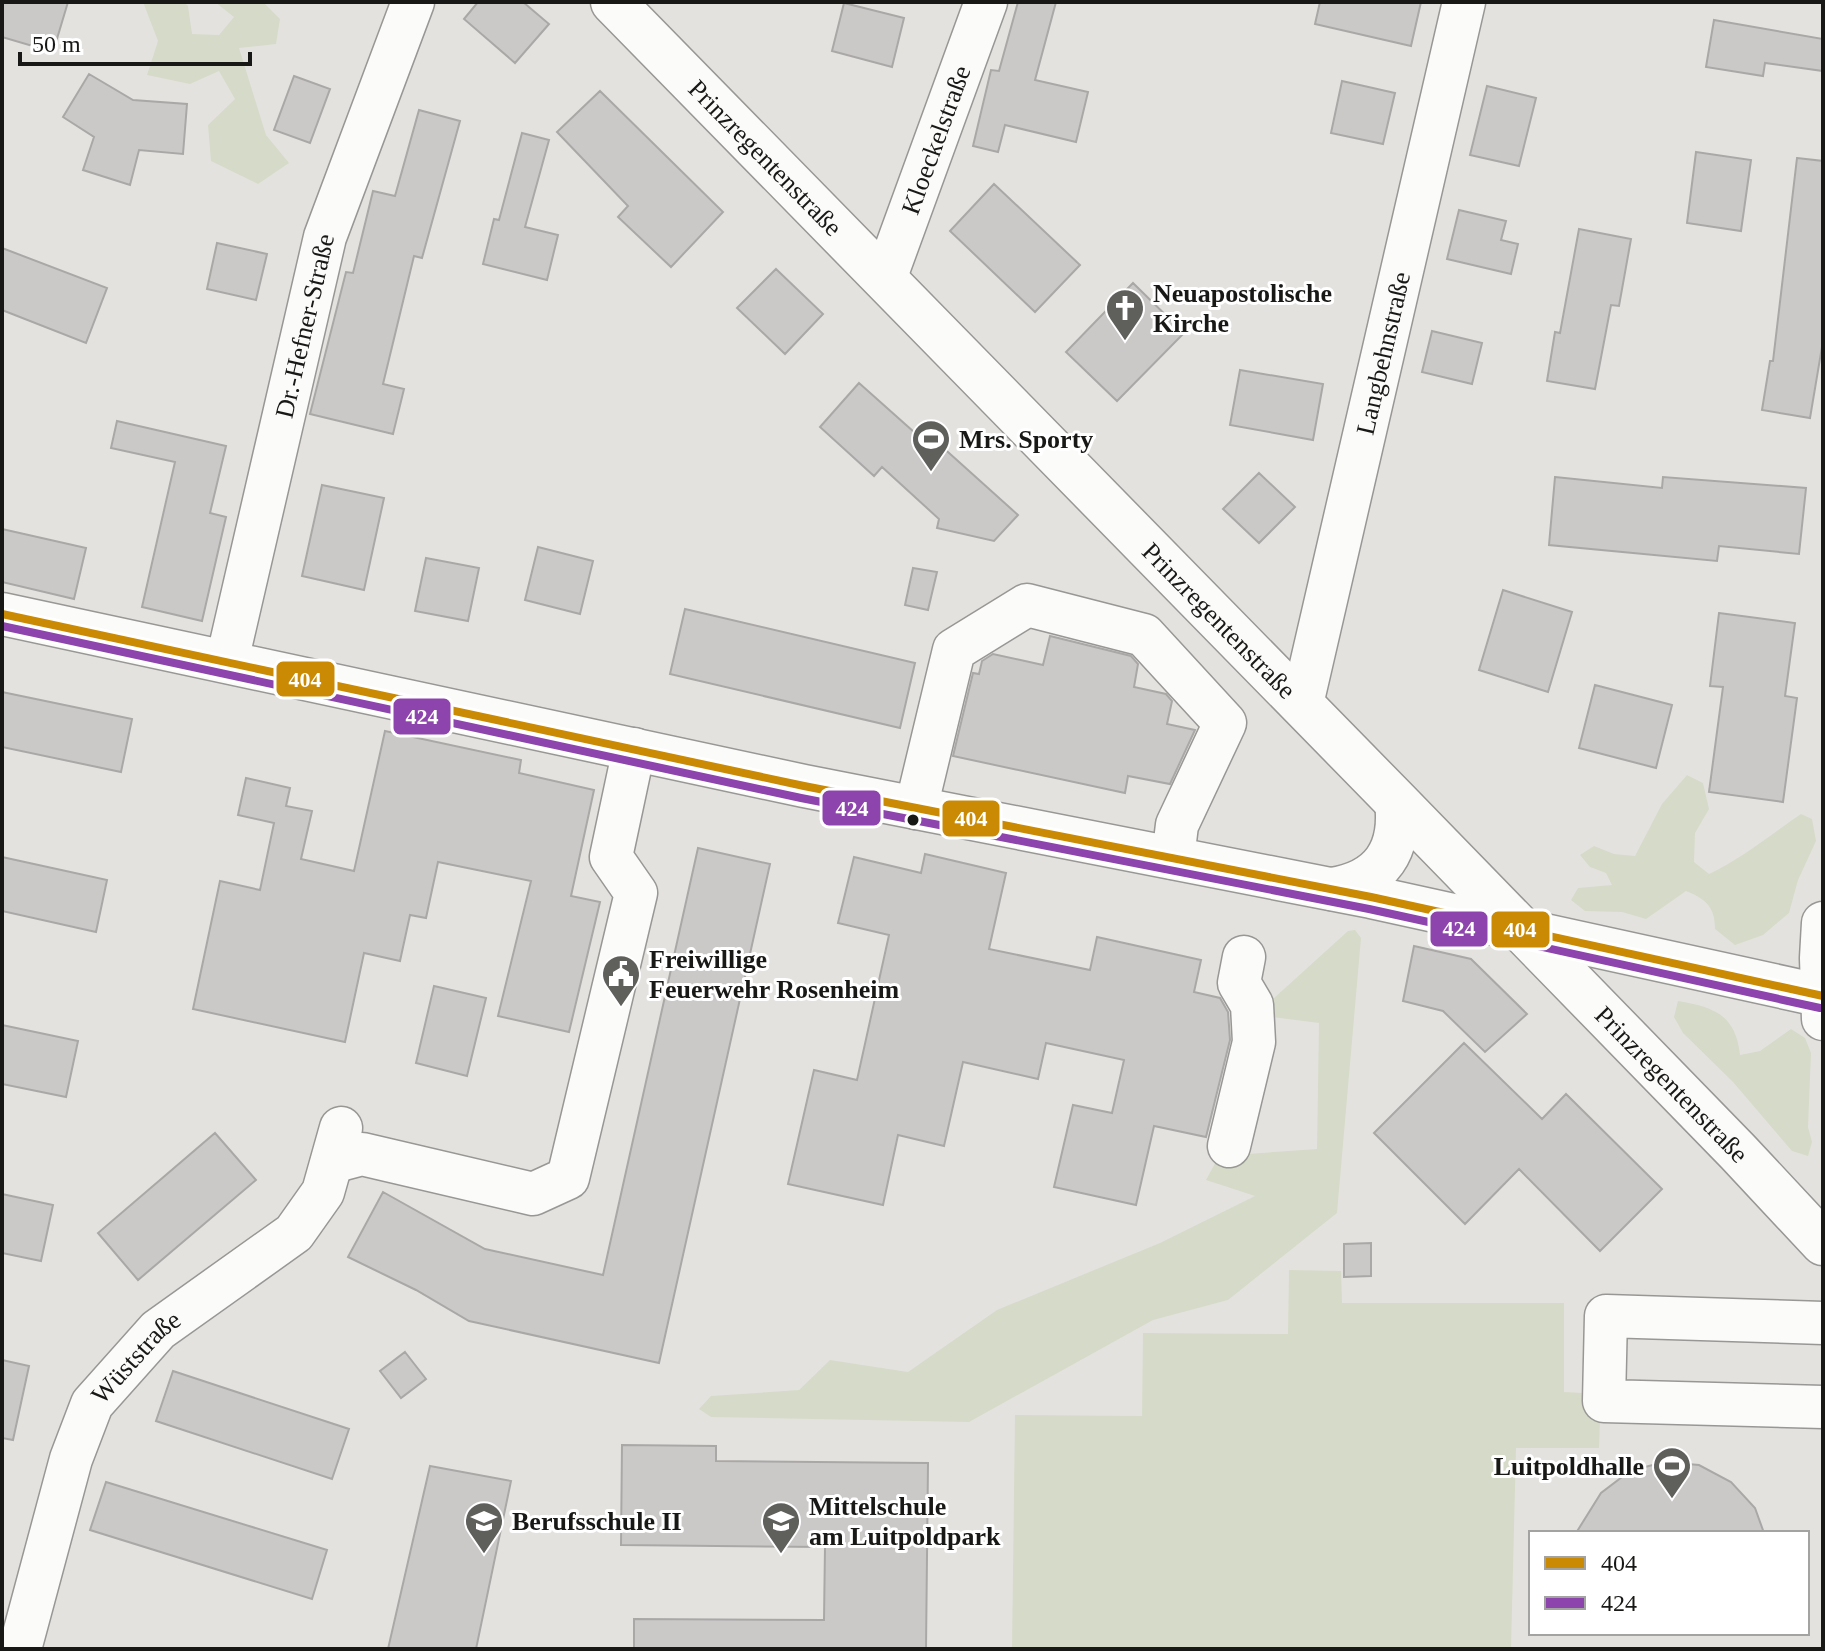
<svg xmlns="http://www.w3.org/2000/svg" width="1825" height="1651" font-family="Georgia,serif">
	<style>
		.green { fill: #d5dbc8 }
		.building { fill: #cbc9c8; stroke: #aaa8a7; stroke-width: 2 }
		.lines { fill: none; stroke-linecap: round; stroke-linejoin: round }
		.minor-casing { stroke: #989795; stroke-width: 45 }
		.major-casing { stroke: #989795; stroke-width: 47 }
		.minor { stroke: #fbfbfa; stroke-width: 42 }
		.major { stroke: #fbfbfa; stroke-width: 44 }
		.bus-1-casing { stroke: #fff; stroke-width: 14 }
		.bus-2-casing { stroke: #fff; stroke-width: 14 }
		.bus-1 { stroke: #ca8a04; stroke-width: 8 }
		.bus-2 { stroke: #8e44ad; stroke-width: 8 }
		.bus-dot { fill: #181816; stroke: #fff; stroke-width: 3 }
		.labels { text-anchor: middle; stroke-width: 6; stroke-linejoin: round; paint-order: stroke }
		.street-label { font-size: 26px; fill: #181816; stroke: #fff }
		.poi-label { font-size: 26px; font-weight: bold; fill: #181816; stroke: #fff; text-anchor: start }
		.line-badge { stroke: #fff; stroke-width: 3 }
		.badge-label { font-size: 22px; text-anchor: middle; font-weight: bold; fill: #fff }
	</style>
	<rect width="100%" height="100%" fill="#e4e2df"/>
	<path class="green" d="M143,2H184L188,6L192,34L219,35L234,17L215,2H263L280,19L276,44L239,48L266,135L289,163L258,184L211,161L208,125L235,99L219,71L190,84L147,75L158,41Z
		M1687,775L1703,783L1709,809L1695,833L1694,862L1709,874C1743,858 1770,835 1801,814L1812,819L1816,841L1798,880L1789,913L1763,935L1735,945L1715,929C1715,907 1706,899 1686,891L1646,919L1622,912L1585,911L1571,900L1578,888L1612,885L1606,873L1590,867L1580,855L1594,846L1614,854L1635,856L1662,804Z
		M1355,930L1361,938L1337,1213L1228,1300L1153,1320L969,1422L711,1417L699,1409L711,1396L799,1390L830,1360L908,1372L997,1310L1160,1243L1255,1196L1206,1180L1219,1156L1317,1149L1319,1023L1264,1016L1273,999L1348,931Z
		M1678,1001C1714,1007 1736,1015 1740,1055L1760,1051L1791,1029L1805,1038L1811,1053L1808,1127L1812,1142L1808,1156L1792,1151L1733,1082L1683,1033L1674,1017Z
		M1289,1270L1341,1271L1342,1303H1564V1392L1601,1394L1599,1448H1516L1511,1649H1012L1015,1415L1142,1416L1143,1333L1288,1334Z"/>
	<path class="building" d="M2,2H68L53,52L2,37Z
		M478,2H523L549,24L515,63L464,19Z
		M1018,2H1056L1035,80L1088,92L1076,142L1005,125L998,152L973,146L991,70L999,71Z
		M1320,2H1421L1411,46L1315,24Z
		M844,3L904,18L892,67L832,51Z
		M1714,20L1823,39V71L1765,63L1763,76L1706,67Z
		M89,74L133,100L187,104L183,154L139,150L130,185L83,170L94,137L63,117Z
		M294,76L330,89L310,143L274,130Z
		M1342,81L1395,93L1383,144L1331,133Z
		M1487,86L1536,98L1519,166L1470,155Z
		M600,91L723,212L671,267L618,217L628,206L557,132Z
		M419,110L460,121L422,258L414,256L383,384L404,389L393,434L310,414L346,272L353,273L373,191L395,196Z
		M522,133L549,140L525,227L558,235L547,280L483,264L494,219L499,220Z
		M1696,152L1751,160L1741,231L1687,223Z
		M1797,158L1823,161V341L1810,418L1762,410L1770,361H1773Z
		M994,184L1080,265L1035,312L950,231Z
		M1459,210L1506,221L1501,240L1518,244L1511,274L1447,259Z
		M1579,229L1631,239L1619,306L1611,305L1595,389L1547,381L1555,332L1560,333Z
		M217,243L267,254L256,300L207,289Z
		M2,248L107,288L86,343L2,310Z
		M776,269L823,314L785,354L737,308Z
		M1133,283L1184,333L1117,401L1066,352Z
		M1432,331L1482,343L1472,384L1422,372Z
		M1240,370L1323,384L1313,440L1230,425Z
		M859,383L914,432L919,426L1018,515L994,541L937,528L939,519L882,467L874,476L820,427Z
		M117,421L226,446L210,513L226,517L202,621L142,607L175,462L111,448Z
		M1259,473L1295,507L1259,543L1223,509Z
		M1555,477L1662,488L1663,477L1806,488L1799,554L1719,546L1717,561L1549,545Z
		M322,485L384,498L364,590L302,576Z
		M2,529L86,548L74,599L2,582Z
		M538,547L593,561L580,614L525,600Z
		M426,558L479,568L468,621L415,611Z
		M913,568L937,572L928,610L905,605Z
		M1503,590L1572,612L1548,692L1479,670Z
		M685,609L915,663L900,728L670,674Z
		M1719,613L1795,623L1785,696L1797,698L1783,802L1709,792L1723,687L1710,686Z
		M1050,636L1131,656L1138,664L1134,687L1166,694L1172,701L1167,724L1195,730L1170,784L1128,776L1125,793L953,756L973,673L979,674L982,661L993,654L1043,665Z
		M1595,685L1672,705L1656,768L1579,748Z
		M2,692L132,719L121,772L2,747Z
		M385,731L521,760L519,773L594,790L571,896L600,902L569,1032L498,1016L531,881L438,862L426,918L410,915L400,961L364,953L345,1042L193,1009L220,881L260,890L274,823L238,815L246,778L290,788L286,806L312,811L301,859L354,871Z
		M698,848L770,864L659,1363L469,1321L416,1290L348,1257L383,1192L485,1249L603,1275Z
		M925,854L1006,873L989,949L1090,970L1097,937L1201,960L1194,992L1220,998L1228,1012L1230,1040L1206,1137L1154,1126L1136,1205L1054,1187L1073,1105L1112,1113L1124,1060L1046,1043L1038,1079L963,1062L944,1146L898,1135L883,1205L788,1184L814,1070L857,1080L889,935L838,923L854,857L921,873Z
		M2,857L107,880L96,932L2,911Z
		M1414,946L1471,959L1527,1014L1485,1052L1443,1011L1403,1001Z
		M434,986L486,998L467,1076L416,1063Z
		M2,1025L78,1041L66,1097L2,1084Z
		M1464,1043L1542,1119L1566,1094L1662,1189L1600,1251L1519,1169L1465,1224L1374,1133Z
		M215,1133L256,1180L138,1280L98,1233Z
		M2,1194L53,1205L41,1261L2,1253Z
		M1371,1243V1276L1344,1277V1244Z
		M405,1352L426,1379L401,1398L380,1371Z
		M2,1360L29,1366L13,1440L2,1438Z
		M173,1371L349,1429L332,1479L156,1421Z
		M622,1445L716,1446V1461L928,1463L926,1649H634V1619L824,1620L825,1547L621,1545Z
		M1664,1462L1699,1465L1731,1482L1755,1508L1764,1533H1576L1601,1493L1630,1471Z
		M430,1466L511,1481L476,1649H388Z
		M106,1482L327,1550L312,1599L90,1530Z"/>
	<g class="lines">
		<g class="minor-casing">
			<g id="minor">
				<path id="s1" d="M885,279L986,2"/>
				<path d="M2,614L804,786L1371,897L1823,996"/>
				<path id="s2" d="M227,661L325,237L413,2"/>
				<path id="s3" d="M1302,704L1464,2"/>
				<path d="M916,808L954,650L1027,605L1144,635L1225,723L1177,825L1173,858"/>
				<path d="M1332,889C1382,881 1402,850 1396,801"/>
				<path d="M1823,923L1821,958L1823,1019"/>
				<path d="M1229,1146L1254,1042L1252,1005L1239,983L1244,957"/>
				<path d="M332,1162L362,1154L533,1194L568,1178L636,893L611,857L634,749"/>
				<path d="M1823,1323L1606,1316L1604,1401L1823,1407"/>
				<path id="s4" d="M20,1649L71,1459L92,1404L158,1330L294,1233L323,1192L341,1128"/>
			</g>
		</g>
		<g class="major-casing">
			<g id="major">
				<path id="s5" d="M613,2L1396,801L1738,1152L1823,1243"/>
			</g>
		</g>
		<use href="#minor" class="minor"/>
		<use href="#major" class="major"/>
		<g class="bus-1-casing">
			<path id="bus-1" d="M2,614L804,786L1371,897L1823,996"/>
		</g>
		<g class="bus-2-casing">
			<path id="bus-2" d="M2,626L801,798L1369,909L1820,1008"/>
		</g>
		<use href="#bus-1" class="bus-1"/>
		<use href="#bus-2" class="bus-2"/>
	</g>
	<defs>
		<g id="church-pin" transform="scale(2)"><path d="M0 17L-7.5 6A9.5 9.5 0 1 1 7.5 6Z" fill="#5f5f5c" stroke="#fff"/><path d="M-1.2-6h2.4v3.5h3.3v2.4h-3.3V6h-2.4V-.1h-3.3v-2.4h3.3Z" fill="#fff"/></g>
		<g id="stadium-pin" transform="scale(2)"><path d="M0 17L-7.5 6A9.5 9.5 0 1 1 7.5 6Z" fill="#5f5f5c" stroke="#fff"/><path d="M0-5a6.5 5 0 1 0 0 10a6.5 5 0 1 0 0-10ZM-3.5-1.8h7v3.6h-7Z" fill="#fff"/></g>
		<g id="civic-pin" transform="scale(2)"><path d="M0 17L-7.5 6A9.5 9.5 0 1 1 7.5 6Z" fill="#5f5f5c" stroke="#fff"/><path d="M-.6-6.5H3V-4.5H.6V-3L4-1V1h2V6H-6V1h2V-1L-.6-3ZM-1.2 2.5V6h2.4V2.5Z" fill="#fff"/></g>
		<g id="school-pin" transform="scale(2)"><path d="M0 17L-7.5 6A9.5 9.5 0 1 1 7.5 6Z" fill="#5f5f5c" stroke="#fff"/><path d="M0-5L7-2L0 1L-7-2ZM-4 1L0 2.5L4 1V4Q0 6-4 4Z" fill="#fff"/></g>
	</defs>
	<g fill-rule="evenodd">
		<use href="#church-pin" x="1125" y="308"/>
		<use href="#stadium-pin" x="931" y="439"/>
		<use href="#civic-pin" x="621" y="974"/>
		<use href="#stadium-pin" x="1672" y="1466"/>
		<use href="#school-pin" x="484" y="1521"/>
		<use href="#school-pin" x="781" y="1521"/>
	</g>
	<circle class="bus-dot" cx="913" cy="820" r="7"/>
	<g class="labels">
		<g class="street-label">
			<text dy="9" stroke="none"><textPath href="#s1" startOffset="148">Kloeckelstraße</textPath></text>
			<text dy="9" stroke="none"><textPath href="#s5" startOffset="218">Prinzregentenstraße</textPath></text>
			<text dy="9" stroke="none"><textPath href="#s2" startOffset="344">Dr.-Hefner-Straße</textPath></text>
			<text dy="9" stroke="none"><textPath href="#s3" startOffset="360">Langbehnstraße</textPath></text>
			<text dy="9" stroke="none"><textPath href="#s5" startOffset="866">Prinzregentenstraße</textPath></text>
			<text dy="9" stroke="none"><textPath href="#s5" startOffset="1514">Prinzregentenstraße</textPath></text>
			<text dy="9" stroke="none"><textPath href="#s4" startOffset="320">Wüststraße</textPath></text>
		</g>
		<g class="poi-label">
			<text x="1153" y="302">Neuapostolische<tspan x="1153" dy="30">Kirche</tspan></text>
			<text x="959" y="448">Mrs. Sporty</text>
			<text x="649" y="968">Freiwillige<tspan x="649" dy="30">Feuerwehr Rosenheim</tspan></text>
			<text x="1644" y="1475" text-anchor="end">Luitpoldhalle</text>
			<text x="809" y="1515">Mittelschule<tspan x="809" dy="30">am Luitpoldpark</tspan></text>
			<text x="512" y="1530">Berufsschule II</text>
		</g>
	</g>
	<g class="line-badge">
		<rect x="275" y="660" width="61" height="38" rx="8" fill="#ca8a04"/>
		<rect x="392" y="697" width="60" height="39" rx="8" fill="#8e44ad"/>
		<rect x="821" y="789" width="61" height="38" rx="8" fill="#8e44ad"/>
		<rect x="941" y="799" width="60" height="39" rx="8" fill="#ca8a04"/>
		<rect x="1429" y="910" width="60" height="38" rx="8" fill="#8e44ad"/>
		<rect x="1490" y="910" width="61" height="39" rx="8" fill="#ca8a04"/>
	</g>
	<g class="badge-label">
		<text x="305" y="687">404</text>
		<text x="422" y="724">424</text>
		<text x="852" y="816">424</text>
		<text x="971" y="826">404</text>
		<text x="1459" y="936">424</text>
		<text x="1520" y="937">404</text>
	</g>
	<rect width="1825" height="1651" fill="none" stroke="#181816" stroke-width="8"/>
	<rect x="1529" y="1531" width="280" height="104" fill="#ffffff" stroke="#a3a3a2" stroke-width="2"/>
	<rect x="1545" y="1557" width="40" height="12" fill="#ca8a04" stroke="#a3a3a2" stroke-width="2"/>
	<text x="1601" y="1571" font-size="24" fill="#181816">404</text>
	<rect x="1545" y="1597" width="40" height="12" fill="#8e44ad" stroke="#a3a3a2" stroke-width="2"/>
	<text x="1601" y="1611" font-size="24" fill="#181816">424</text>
	<path d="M20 52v12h230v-12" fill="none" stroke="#181816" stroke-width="4"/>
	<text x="32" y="52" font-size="24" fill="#181816" stroke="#ffffff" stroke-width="6" paint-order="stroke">50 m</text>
</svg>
